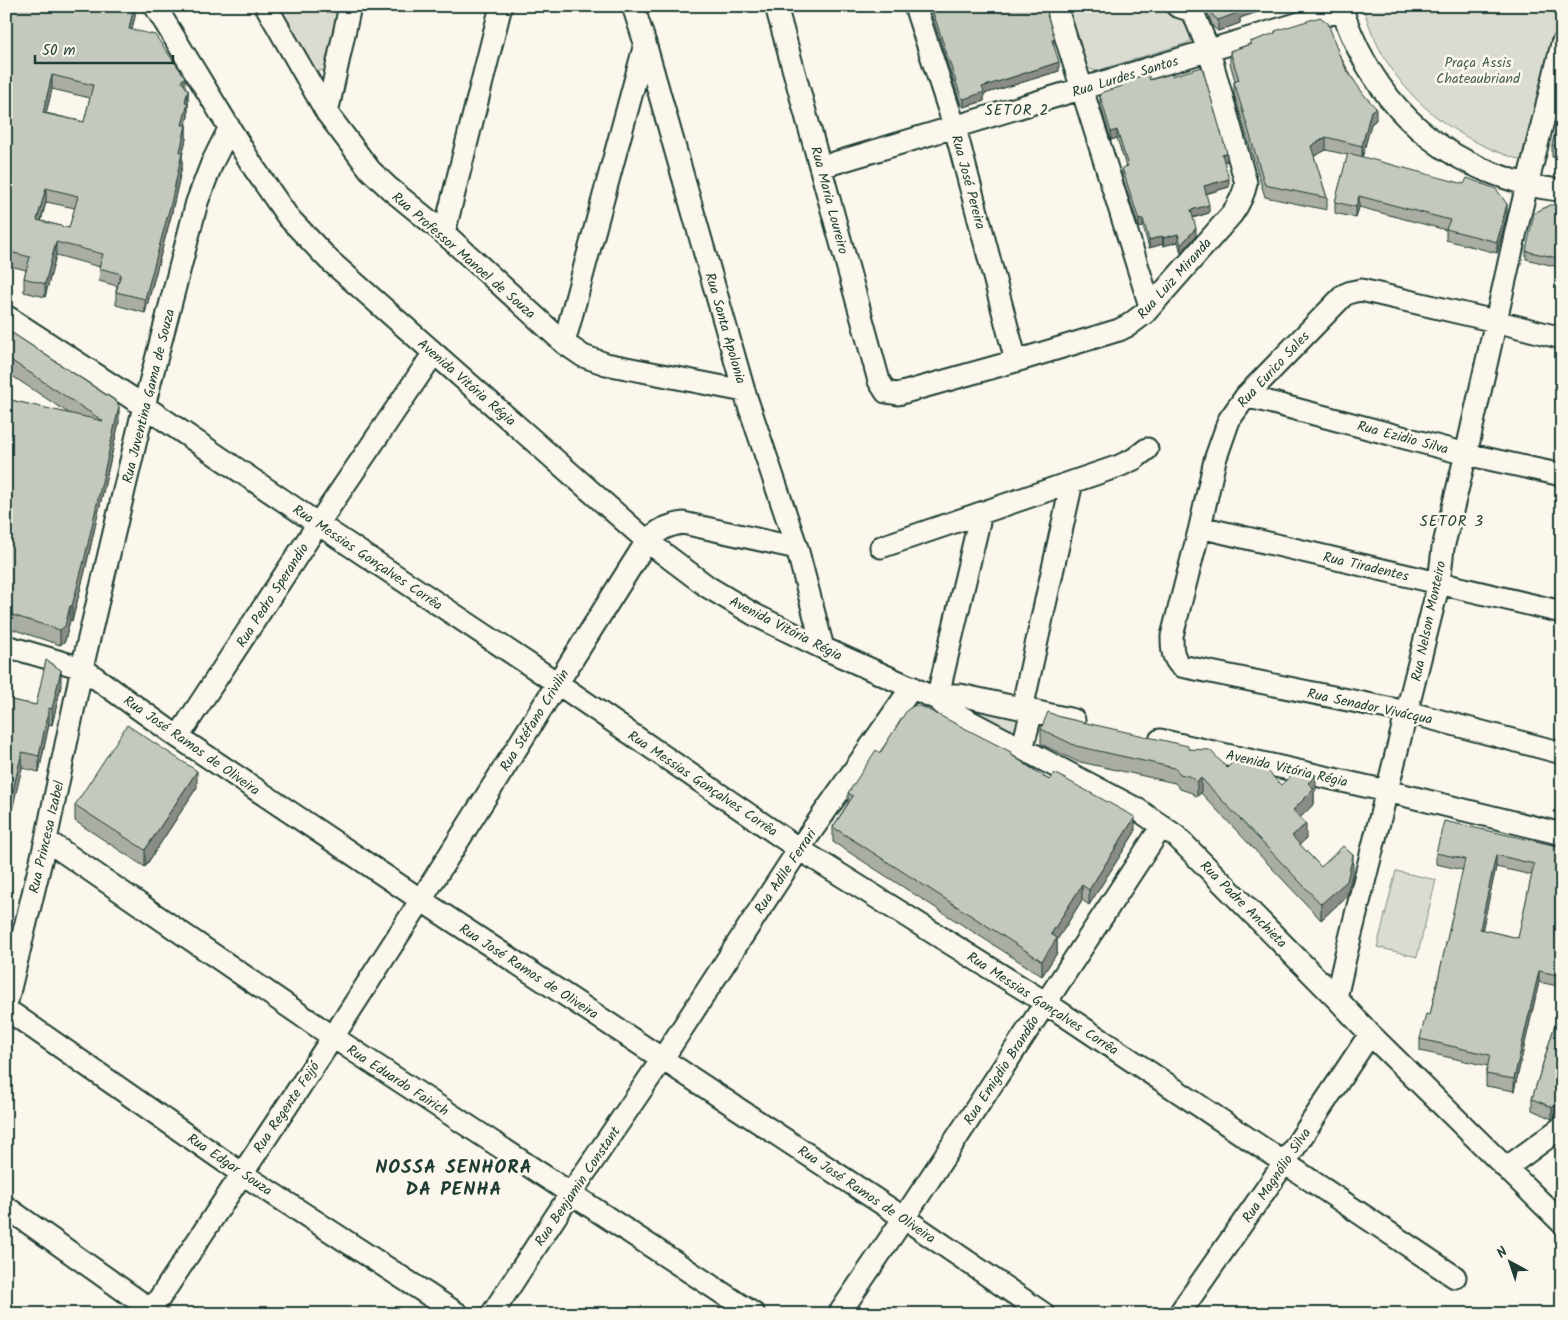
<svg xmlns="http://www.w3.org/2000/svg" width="1568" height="1320" font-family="Kalam,sans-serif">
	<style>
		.park { fill: #dbdcd1; stroke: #7d8c82 }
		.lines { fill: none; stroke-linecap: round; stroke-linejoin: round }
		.minor-casing { stroke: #1f3d34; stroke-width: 25 }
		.minor { stroke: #fbf7ec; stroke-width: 21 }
		.wall { fill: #a9ada3; stroke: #1f3d34; fill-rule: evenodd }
		.shaded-wall { fill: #898d85; stroke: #1f3d34 }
		.building { fill: #c4c9be; stroke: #1f3d34; fill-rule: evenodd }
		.labels { text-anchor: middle; stroke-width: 5; stroke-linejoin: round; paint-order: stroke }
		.park-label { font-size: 14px; fill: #455d53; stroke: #fbf7ec }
		.street-label { font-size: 14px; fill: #1f3d34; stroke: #fbf7ec }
		.neighbourhood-label { font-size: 15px; letter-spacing: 1px; fill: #1f3d34; stroke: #fbf7ec }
		.district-label { font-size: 19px; font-weight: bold; letter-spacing: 1px; fill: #1f3d34; stroke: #fbf7ec }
	</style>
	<rect width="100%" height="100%" fill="#fbf7ec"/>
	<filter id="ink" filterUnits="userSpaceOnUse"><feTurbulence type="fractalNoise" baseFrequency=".02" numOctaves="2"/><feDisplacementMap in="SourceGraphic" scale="10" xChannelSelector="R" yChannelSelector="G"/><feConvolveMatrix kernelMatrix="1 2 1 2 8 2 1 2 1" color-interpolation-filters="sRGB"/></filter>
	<g filter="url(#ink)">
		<path class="park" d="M274,6H340L327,67L324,70L316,72Z
			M1064,6C1104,6 1148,1 1186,18L1194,37L1192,40L1187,43L1096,71L1087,68L1083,64Z
			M1363,6H1562L1521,160C1445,137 1384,85 1363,6Z
			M959,703L1019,717L1014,732L1013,734L958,706Z
			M1396,871L1436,880L1417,957L1377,947Z"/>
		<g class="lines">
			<g class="minor-casing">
				<path id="minor" d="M155,6L254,168L288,217L329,260L647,541L708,587L755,615L823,648L937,699L947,695H960L1074,720
					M266,6L327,113L370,170L389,188L444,233L564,343L583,356L606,364L744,391
					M633,6L645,43L744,391L797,548L823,648
					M776,6L879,381L886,392L898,394L1016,361L1119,330L1129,325L1145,313L1232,214C1239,204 1244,195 1246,183L1209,51L1195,17L1189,10L1177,6
					M915,6L955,128L1016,361
					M1056,6L1150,306
					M1341,6C1366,84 1417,145 1495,174C1516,182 1539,189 1562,190
					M327,113L350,6
					M821,167L1343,10
					M444,233L501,6
					M6,316L144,406L318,524L557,683L799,849L1046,1003L1455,1277
					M1562,338L1495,321L1361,290L1351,292L1344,295L1246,396L1229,420L1215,460L1200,527L1172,636C1172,648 1172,658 1181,666L1407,712L1562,753
					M564,343L645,44
					M1246,396L1466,454L1562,475
					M1200,527L1562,612
					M881,547L1119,466L1134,459L1147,449
					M6,646L82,668L178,737L421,900L904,1218L1044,1314
					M937,699L952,712L1137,809L1176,836L1336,998L1370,1034L1562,1223
					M937,699L981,513
					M1022,709L1072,482
					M178,737L318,524L434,353
					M1160,740L1387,791L1562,834
					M1022,749L1032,711
					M46,840L333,1037L754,1314
					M1336,998L1346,954L1439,583L1443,548L1466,454L1519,218L1562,44
					M6,1005L46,840L82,668L144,406L197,202L212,163L229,129
					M6,1009L241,1173L458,1314
					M1506,1168L1562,1127
					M6,1207L157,1314
					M149,1314L333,1037L421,900L647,541C660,529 666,526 683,523L797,548
					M492,1314L571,1193L663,1058L799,849L912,687
					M839,1314L904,1218L1162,826
					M1179,1314L1285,1162L1370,1034"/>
			</g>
			<use href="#minor" class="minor"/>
		</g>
		<path class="wall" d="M6,6H135V16L132,29L188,90V116L186,125V139L182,156V166L171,216L145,313L116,305V292L117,286L99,281L100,267L56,255L45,297L24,292V278L26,270L6,265ZM52,89L90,98L84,122L46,113ZM46,202L75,208L69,228L41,221Z
			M929,6H1046L1059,71L984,94V101L964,107L961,105Z
			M1205,6H1266V7L1260,9V11L1240,18V23L1218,31L1213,27Z
			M1275,31L1339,54L1376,120L1371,124L1362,157L1507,215L1497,253L1446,240V230L1359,207L1356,218L1335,213V202L1348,155L1326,150L1314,156L1327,198V210L1265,197L1234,94V82L1235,81L1230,63V51L1250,44V42L1275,34Z
			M1172,76L1227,161L1224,162L1229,187L1206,194L1209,213L1193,218L1196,236L1181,253L1178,242L1163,246V244L1149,248L1143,227L1139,228L1122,176V168L1126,167L1117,138L1111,140L1100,104V96L1121,86V82L1150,80Z
			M1562,105V159L1552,157V145Z
			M1562,205V268L1526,259V251Z
			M6,329L119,422L84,575L72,621L70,620L65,641L60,645L6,627V399L70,414L6,372Z
			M61,686L52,725L49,724L39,772L22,768L6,699L36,705Z
			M1060,717L1188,749L1227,768L1281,785L1316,790L1314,792V804L1300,818L1306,839L1299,844L1321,867L1353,871L1347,896L1321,920L1201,793L1197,797L1192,793L1180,789L1175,783L1076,761L1041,744V729Z
			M880,753L1011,754L1049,780L1135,832L1089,905L1082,900L1057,940V953L1042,976L833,842V827L848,803V793Z
			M197,787L145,867L75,821V805Z
			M1562,847V987L1539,982L1514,1091L1486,1086V1074L1488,1066L1420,1051V1039L1430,1015L1463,870L1436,864V853ZM1496,867L1532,875L1518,938L1482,930Z
			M1562,1002V1115H1560L1552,1119L1532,1110V1099Z"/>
		<path class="shaded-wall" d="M134,6H135V16L129,42V29Z
			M1243,6L1266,7L1260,9V11L1240,18V23L1218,31V20L1239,8Z
			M1059,62V71L984,94V101L964,107V99L982,87Z
			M52,75V89L43,126V113Z
			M185,77V91L181,81Z
			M188,90V116L182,138V125L185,102Z
			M1376,108V120L1371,124L1362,158V146L1371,111Z
			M186,125V139L182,156V166L171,216L145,313V299Z
			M1117,130V138L1111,140V132Z
			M1326,137V150L1311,158V146Z
			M1227,153V161L1222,162V154Z
			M1229,179V187L1204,194V186Z
			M46,188V202L37,234V220Z
			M1359,196V207L1356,218V207Z
			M1507,204V215L1497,253V242Z
			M1209,205V213L1191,218V210Z
			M1143,219V227L1139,228V220Z
			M1196,228V236L1181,253V245Z
			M1178,234V242L1163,246V238Z
			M1163,236V244L1149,248V240Z
			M56,242V255L45,297V284Z
			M119,407V422L84,575L72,621V606Z
			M70,606V620L65,641L60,645V630Z
			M61,670V686L52,725V709Z
			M49,708V724L39,772V756Z
			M22,752V768L6,836V820Z
			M197,771V787L145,867V850Z
			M1316,775V790L1314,792V804L1293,825V810L1308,783Z
			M1201,778V793L1197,797V782Z
			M1135,817V832L1089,905V890Z
			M1306,824V839L1292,852V836Z
			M1353,855V871L1347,896L1321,920V904Z
			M1496,855V867L1480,941V929Z
			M1082,885V900L1057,940V953L1042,976V961L1051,934Z
			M1539,971V982L1514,1091V1079Z
			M1560,1103V1115L1552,1119V1107Z"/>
		<path class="building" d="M6,6H134L129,29L155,35L185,77L181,81L188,90L185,102L188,103L182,125H186L180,152L182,153L171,203L145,299L116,292L121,274L99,268L103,254L56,242L45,284L24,278L30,257L6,251ZM52,75L93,85L84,122L43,113ZM46,188L78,196L69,228L37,220Z
			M931,6H1046L1048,15H1047L1055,39L1052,40L1059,62L982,87L984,92L964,99L961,97Z
			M1209,6H1243L1239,8L1240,12L1218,20L1213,16Z
			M1320,17L1328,23L1339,54L1346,69L1365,96L1376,108L1371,111L1362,146L1326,137L1311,146L1327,198L1265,185L1234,82L1239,80L1230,51L1251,44L1250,42L1275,33V31Z
			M1202,67L1227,153L1222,154L1229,179L1204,186L1209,205L1191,210L1196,228L1181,245L1178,234L1163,238V236L1149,240L1143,219L1139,220L1122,168L1128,166L1117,130L1111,132L1100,96L1103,92L1122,86L1121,82L1148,74L1150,80L1171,74L1172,76Z
			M1562,105V147L1552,145Z
			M1348,153L1464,184L1467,178L1496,189L1507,204L1497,242L1446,229L1450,220L1359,196L1356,207L1335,202Z
			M1550,205H1562V259L1526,251L1534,213Z
			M6,329L117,402L119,407L84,561L72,606H70L65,626L60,630L6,613V399L103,421L6,357Z
			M46,660L61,670L52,709L49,708L39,756L22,752L6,820V699L36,705Z
			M915,705L923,707L1011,752L1010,754L1049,780L1054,773L1135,817L1089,890L1082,885L1051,934L1057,938L1042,961L833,827L853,796L848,793L876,750L880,753L907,710Z
			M1048,712L1060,717L1188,746V749L1210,750L1227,768L1237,758L1261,764L1281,785L1297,770L1316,775L1308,783L1314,789L1293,810L1306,824L1292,836L1321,867L1343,846L1353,855L1347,881L1321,904L1201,778L1197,782L1192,777L1180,774L1175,768L1076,746L1041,729Z
			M127,725L197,771L145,850L75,805Z
			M1444,821L1562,847V976L1539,971L1514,1079L1486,1074L1490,1055L1420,1039L1426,1014L1430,1015L1465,859L1436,853ZM1496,855L1534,864L1518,938L1480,929Z
			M1562,1002V1103H1560L1552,1107L1532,1099Z"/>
	</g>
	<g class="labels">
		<g class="park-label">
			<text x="1478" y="67">Praça Assis<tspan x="1478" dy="16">Chateaubriand</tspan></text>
		</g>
		<g class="street-label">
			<text transform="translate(1125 76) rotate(-17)" y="5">Rua Lurdes Santos</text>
			<text transform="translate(969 182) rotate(75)" y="5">Rua José Pereira</text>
			<text transform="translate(830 200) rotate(75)" y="5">Rua Maria Loureiro</text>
			<text transform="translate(464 255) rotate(41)" y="5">Rua Professor Manoel de Souza</text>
			<text transform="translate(1174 278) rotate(-48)" y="5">Rua Luiz Miranda</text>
			<text transform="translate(726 328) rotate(74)" y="5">Rua Santa Apolonia</text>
			<text transform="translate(1273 369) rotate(-47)" y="5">Rua Eurico Sales</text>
			<text transform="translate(467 382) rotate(41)" y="5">Avenida Vitória Régia</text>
			<text transform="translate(148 396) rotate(-76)" y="5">Rua Juventina Gama de Souza</text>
			<text transform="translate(1403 437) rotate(15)" y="5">Rua Ezidio Silva</text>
			<text transform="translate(368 557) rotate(34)" y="5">Rua Messias Gonçalves Corrêa</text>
			<text transform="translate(1366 566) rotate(13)" y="5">Rua Tiradentes</text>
			<text transform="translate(272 595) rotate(-57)" y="5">Rua Pedro Sperandio</text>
			<text transform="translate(1428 621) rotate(-78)" y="5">Rua Nelson Monteiro</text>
			<text transform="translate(786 628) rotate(27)" y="5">Avenida Vitória Régia</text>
			<text transform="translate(1370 706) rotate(12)" y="5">Rua Senador Vivácqua</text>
			<text transform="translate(534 720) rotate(-58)" y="5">Rua Stéfano Crivilin</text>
			<text transform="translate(192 745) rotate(35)" y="5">Rua José Ramos de Oliveira</text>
			<text transform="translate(1287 768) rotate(13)" y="5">Avenida Vitória Régia</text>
			<text transform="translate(703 783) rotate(34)" y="5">Rua Messias Gonçalves Corrêa</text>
			<text transform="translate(46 837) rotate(-77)" y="5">Rua Princesa Izabel</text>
			<text transform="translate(785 871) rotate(-56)" y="5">Rua Adile Ferrari</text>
			<text transform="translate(1244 904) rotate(45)" y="5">Rua Padre Anchieta</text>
			<text transform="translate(529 971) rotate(33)" y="5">Rua José Ramos de Oliveira</text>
			<text transform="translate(1043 1003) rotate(33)" y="5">Rua Messias Gonçalves Corrêa</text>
			<text transform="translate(1001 1070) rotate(-57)" y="5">Rua Emigdio Brandão</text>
			<text transform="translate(398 1080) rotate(33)" y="5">Rua Eduardo Fairich</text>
			<text transform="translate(286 1107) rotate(-56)" y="5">Rua Regente Feijó</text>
			<text transform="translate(230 1164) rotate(34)" y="5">Rua Edgar Souza</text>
			<text transform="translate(1276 1175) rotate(-56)" y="5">Rua Magnólio Silva</text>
			<text transform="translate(577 1186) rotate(-56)" y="5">Rua Benjamin Constant</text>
			<text transform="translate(867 1194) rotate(34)" y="5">Rua José Ramos de Oliveira</text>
		</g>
		<g class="neighbourhood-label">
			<text x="1017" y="115">SETOR 2</text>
			<text x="1452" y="526">SETOR 3</text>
		</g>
		<g class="district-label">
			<text x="454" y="1173">NOSSA SENHORA<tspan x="454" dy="22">DA PENHA</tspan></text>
		</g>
	</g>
	<rect width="1568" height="1320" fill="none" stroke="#fbf7ec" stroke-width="25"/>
	<rect x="12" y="12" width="1543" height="1295" fill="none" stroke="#1f3d34" stroke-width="2" filter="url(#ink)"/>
	<g transform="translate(1510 1262) rotate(320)" stroke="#fbf7ec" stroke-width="4" paint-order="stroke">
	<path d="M0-4L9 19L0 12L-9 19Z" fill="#1f3d34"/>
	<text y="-8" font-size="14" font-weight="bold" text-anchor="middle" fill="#1f3d34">N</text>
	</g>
	<path d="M35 55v8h138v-8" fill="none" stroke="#1f3d34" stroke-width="2.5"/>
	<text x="42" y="55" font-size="15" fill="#1f3d34" stroke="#fbf7ec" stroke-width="4" paint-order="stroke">50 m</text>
</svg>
